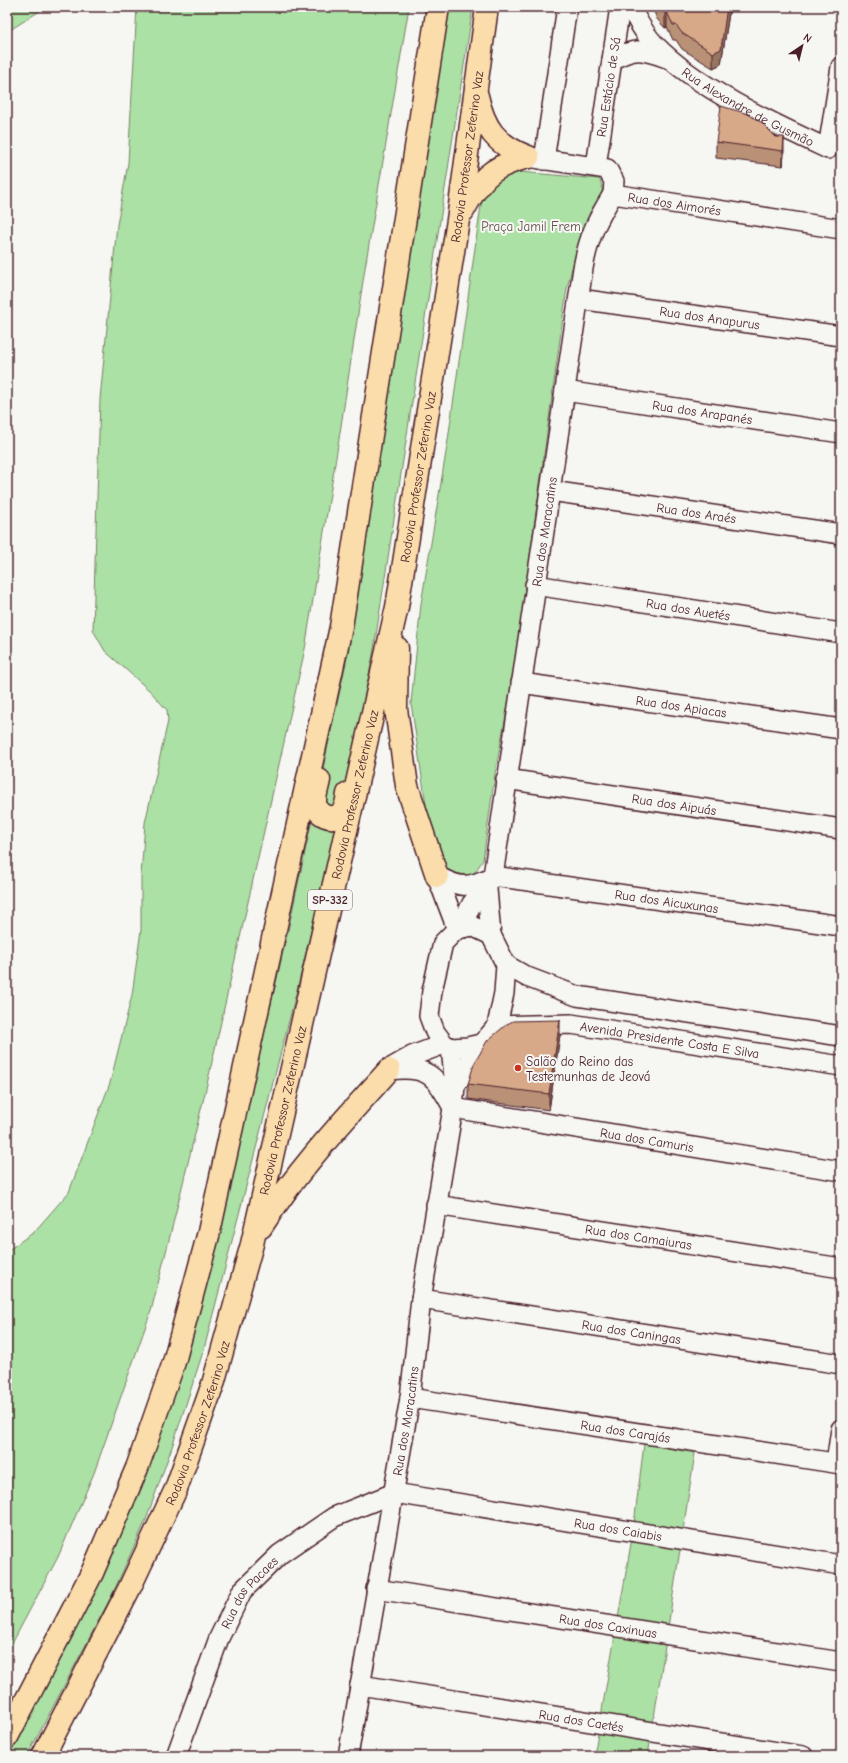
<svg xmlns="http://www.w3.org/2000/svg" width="848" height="1763" font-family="'Comic Neue',sans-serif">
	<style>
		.green { fill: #abe1a4; stroke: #7a8068 }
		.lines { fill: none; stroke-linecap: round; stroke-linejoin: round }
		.minor-casing { stroke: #4a1f2b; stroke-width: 22 }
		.highway-casing { stroke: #4a1f2b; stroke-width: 25 }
		.minor { stroke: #f6f6f2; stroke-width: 19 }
		.highway { stroke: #faddab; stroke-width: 22 }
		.wall { fill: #b99176; stroke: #4a1f2b }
		.shaded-wall { fill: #967660; stroke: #4a1f2b }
		.building { fill: #d7a989; stroke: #4a1f2b }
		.poi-dot { fill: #c8321e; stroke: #f6f6f2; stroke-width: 1.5 }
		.labels { text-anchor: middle; stroke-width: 4; stroke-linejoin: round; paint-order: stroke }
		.shield { fill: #f6f6f2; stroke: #7e6067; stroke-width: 1 }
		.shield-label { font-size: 12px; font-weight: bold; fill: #4a1f2b }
		.street-label { font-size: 13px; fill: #4a1f2b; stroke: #f6f6f2 }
		.park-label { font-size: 13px; fill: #625049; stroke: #f6f6f2 }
		.poi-label { font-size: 13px; fill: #4a1f2b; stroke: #f6f6f2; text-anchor: start }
	</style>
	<rect width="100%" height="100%" fill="#f6f6f2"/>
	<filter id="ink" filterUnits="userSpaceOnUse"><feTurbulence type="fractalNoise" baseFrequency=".025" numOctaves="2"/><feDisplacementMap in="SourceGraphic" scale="8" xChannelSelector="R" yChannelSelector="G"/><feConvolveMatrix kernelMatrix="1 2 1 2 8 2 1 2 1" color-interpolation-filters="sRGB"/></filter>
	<g filter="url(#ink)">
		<path class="green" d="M7,7H46L7,32Z
			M137,7H409L365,268L339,439L305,649L205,1093L170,1236L151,1311L94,1473L58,1557L7,1653V1251L34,1232L69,1192L110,1083L132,995L141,930V875L145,823L168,721L167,710L150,691L105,651L93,630L100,399L117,225L128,163Z
			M449,7H473L373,655L347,782L299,982L204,1349L173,1444L146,1520L111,1597L27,1756H7L98,1582L231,1177L287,935L348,653Z
			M520,172L599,179C601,183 604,188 601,194C599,200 593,206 590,212C581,237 573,262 567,288L514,672L495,774L483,860L473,875L455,874L434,858L411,703L421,604L448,440L482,198L496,178Z
			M644,1444L695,1453L648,1756H594L633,1532Z"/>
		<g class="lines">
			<g class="minor-casing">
				<g id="minor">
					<path id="s1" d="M630,7C638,21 644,34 655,45C698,89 772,123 828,149L841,67"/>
					<path d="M612,60C634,47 643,49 667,58"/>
					<path id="s2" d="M528,157L607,169L614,181L613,194L841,229"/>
					<path d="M544,160L567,7"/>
					<path id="s3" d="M596,166L620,7"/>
					<path id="s4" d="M579,299L841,336"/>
					<path id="s5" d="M565,391L841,433"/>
					<path id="s6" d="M551,491L841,534"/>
					<path id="s7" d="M535,585L841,633"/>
					<path id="s8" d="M521,683L841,729"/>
					<path id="s9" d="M506,779L841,829"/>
					<path id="s10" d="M437,876C461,889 469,888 493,876L841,926"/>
					<path d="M437,876L457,929"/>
					<path d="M487,889L491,935"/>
					<path d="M472,926L491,935L506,965L504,993L497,1026L487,1038L481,1044L467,1047L451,1048L444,1044L435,1032L429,1016L432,991L443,943L457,929Z"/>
					<path id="s11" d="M463,928C466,918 468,907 476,898C484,889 487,887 493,876L583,268C589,236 596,222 613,194"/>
					<path d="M506,965L527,977L577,996L841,1036"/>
					<path id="s12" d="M497,1026L571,1024L841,1066"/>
					<path d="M391,1068L412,1056L444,1044"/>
					<path id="s13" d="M389,1070C427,1065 436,1075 453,1108L841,1171"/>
					<path d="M455,1086L481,1044"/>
					<path id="s14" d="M436,1205L841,1268"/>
					<path id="s15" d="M421,1299L841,1364"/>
					<path id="s16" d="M410,1398L841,1464"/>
					<path d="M836,1463L841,1429"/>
					<path id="s17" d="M376,1589L841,1662"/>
					<path id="s18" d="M360,1685L803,1756"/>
					<path id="s19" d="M176,1756L219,1638L242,1591L280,1554L334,1517L394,1493L841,1565"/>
					<path id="s20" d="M348,1756L410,1398L421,1299L453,1108L455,1086L451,1048"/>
				</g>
			</g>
			<g class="highway-casing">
				<g id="highway">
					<path d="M477,96C484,128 496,145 528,157"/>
					<path d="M463,211C480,179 491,166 528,157"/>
					<path d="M397,648L396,709L407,786L437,876"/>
					<path d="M319,780C318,786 315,794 315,801C315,815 334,823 342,812C346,808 347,800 348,794"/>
					<path d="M261,1227C297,1170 344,1120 389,1070"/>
					<path d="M7,1737L92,1573L137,1468L174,1362L209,1232L341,627L438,7"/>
					<path id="s21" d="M43,1756L129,1589L176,1489L213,1384L252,1244L397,607L458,220L487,7"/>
				</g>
			</g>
			<use href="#minor" class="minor"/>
			<use href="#highway" class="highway"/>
		</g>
		<path class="wall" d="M652,7H730L721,64L713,68L682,49L676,40H673L667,27L665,28L657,19Z
			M776,137L784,153L783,166L716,158V142Z
			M560,1035L549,1110L468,1099V1084Z"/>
		<path class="shaded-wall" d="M727,7H730L721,64L713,68V53Z
			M667,12V27L665,28V13Z
			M784,137V153L783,166V151Z
			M560,1020V1035L549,1110V1094Z"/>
		<path class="building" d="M660,7H727L721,49L713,53L682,33L676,25H673L667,12L665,13Z
			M721,106L748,114L762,123L776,137H784L783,151L716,142Z
			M560,1020L549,1094L468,1084L474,1064L487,1041L507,1024L513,1021Z"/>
	</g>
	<circle class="poi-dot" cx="518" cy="1068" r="4"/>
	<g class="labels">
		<rect class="shield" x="308" y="890" width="44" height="20" rx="3"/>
		<g class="shield-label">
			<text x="330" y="904">SP-332</text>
		</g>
		<g class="street-label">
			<text dy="5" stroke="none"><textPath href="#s3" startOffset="80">Rua Estácio de Sá</textPath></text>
			<text dy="5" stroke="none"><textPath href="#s1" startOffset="158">Rua Alexandre de Gusmão</textPath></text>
			<text dy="5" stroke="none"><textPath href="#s21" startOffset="1664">Rodovia Professor Zeferino Vaz</textPath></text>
			<text dy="5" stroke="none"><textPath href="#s2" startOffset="169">Rua dos Aimorés</textPath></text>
			<text dy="5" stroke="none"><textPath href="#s4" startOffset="132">Rua dos Anapurus</textPath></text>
			<text dy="5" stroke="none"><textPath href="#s5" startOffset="139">Rua dos Arapanés</textPath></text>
			<text dy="5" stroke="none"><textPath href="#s21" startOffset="1340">Rodovia Professor Zeferino Vaz</textPath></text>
			<text dy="5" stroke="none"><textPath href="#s6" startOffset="147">Rua dos Araés</textPath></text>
			<text dy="5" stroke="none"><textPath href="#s11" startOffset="409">Rua dos Maracatins</textPath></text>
			<text dy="5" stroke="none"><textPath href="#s7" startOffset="155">Rua dos Auetés</textPath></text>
			<text dy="5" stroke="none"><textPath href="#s8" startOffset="162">Rua dos Apiacas</textPath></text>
			<text dy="5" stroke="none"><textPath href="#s21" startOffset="1016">Rodovia Professor Zeferino Vaz</textPath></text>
			<text dy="5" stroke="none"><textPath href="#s9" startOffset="170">Rua dos Aipuás</textPath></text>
			<text dy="5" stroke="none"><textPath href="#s10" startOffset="235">Rua dos Aicuxunas</textPath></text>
			<text dy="5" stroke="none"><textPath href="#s12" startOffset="174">Avenida Presidente Costa E Silva</textPath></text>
			<text dy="5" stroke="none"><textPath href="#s21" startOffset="692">Rodovia Professor Zeferino Vaz</textPath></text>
			<text dy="5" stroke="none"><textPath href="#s13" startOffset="279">Rua dos Camuris</textPath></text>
			<text dy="5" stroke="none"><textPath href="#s14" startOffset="205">Rua dos Camaiuras</textPath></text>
			<text dy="5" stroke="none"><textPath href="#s15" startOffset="213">Rua dos Caningas</textPath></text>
			<text dy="5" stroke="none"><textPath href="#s20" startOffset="340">Rua dos Maracatins</textPath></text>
			<text dy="5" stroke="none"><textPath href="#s21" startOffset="368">Rodovia Professor Zeferino Vaz</textPath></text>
			<text dy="5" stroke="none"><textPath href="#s16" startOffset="218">Rua dos Carajás</textPath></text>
			<text dy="5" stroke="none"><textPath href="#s19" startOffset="588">Rua dos Caiabis</textPath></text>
			<text dy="5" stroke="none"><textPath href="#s19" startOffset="181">Rua dos Pacaes</textPath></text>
			<text dy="5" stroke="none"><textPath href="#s17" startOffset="235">Rua dos Caxinuas</textPath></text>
			<text dy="5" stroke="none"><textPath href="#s18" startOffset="224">Rua dos Caetés</textPath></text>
		</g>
		<g class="park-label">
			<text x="531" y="231">Praça Jamil Frem</text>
		</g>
		<g class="poi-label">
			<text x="526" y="1066">Salão do Reino das<tspan x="526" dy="15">Testemunhas de Jeová</tspan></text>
		</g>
	</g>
	<rect width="848" height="1763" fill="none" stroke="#f6f6f2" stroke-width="24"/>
	<rect x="12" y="12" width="824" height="1739" fill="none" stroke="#4a1f2b" stroke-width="1.5" filter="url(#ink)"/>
	<g transform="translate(802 46) rotate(35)" stroke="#f6f6f2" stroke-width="3" paint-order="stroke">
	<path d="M0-3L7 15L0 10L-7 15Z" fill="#4a1f2b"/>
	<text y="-6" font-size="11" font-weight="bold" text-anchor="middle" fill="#4a1f2b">N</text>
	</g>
</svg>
